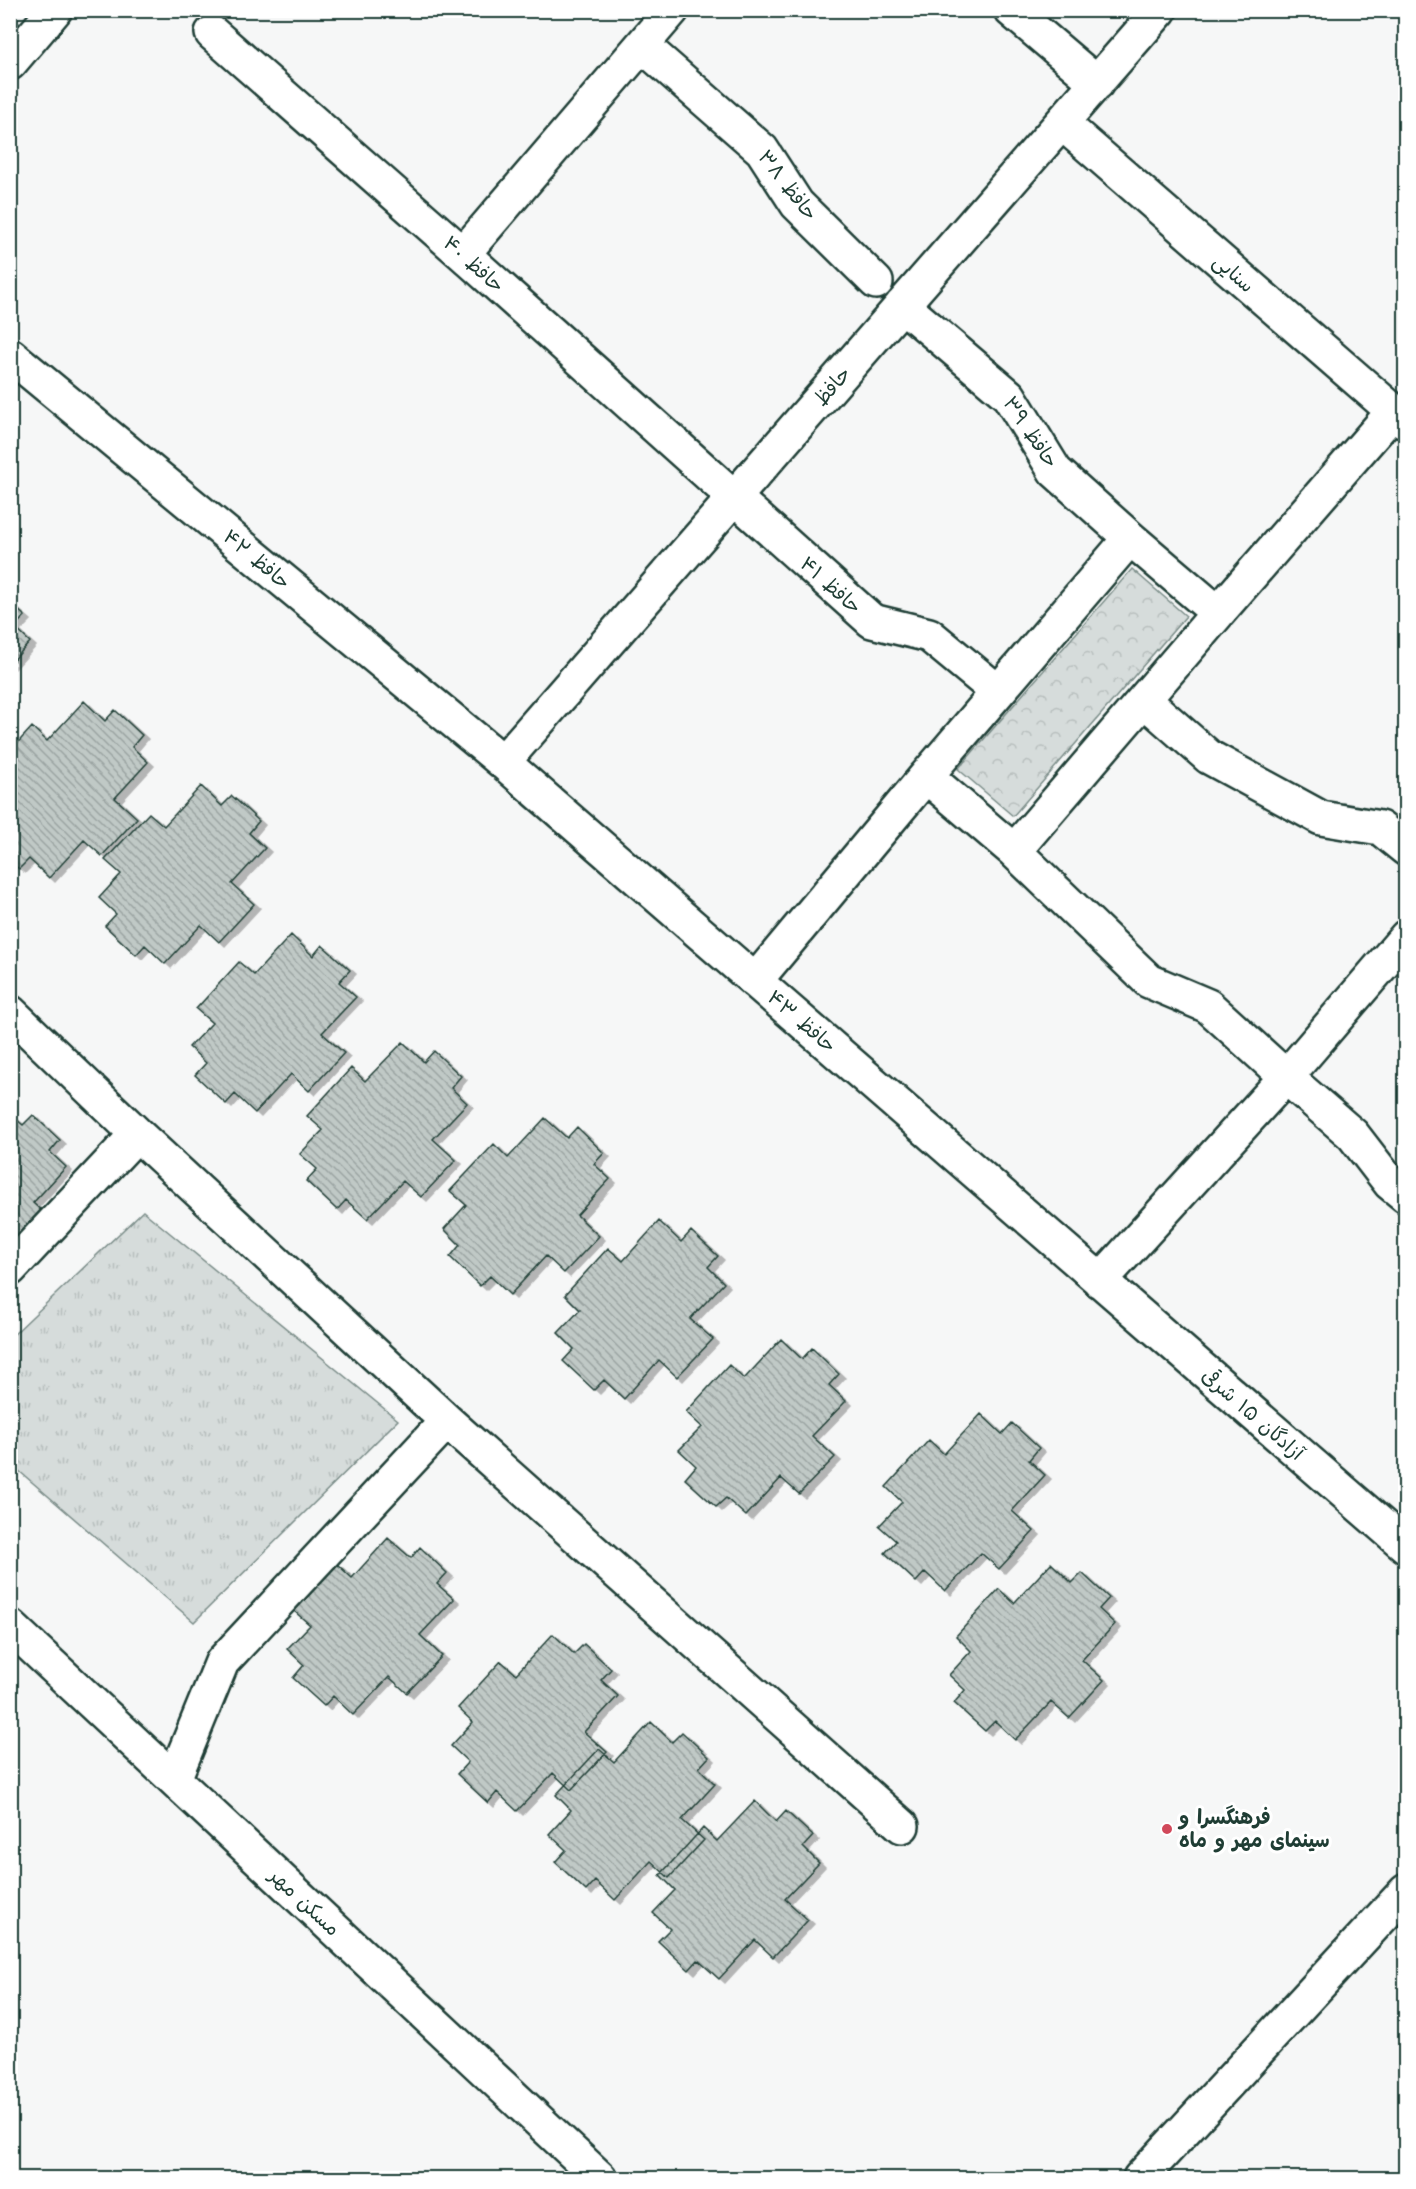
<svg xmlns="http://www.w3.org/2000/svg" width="1416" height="2189" font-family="Kalam,'Playpen Sans Arabic',sans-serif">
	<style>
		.grass { fill: url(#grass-tufts); stroke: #7a8c88; stroke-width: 1.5 }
		.forest { fill: url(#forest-crowns); stroke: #7a8c88; stroke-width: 1.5 }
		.building { fill: url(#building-back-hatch); stroke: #1f3d34; stroke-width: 1.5; filter: url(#shadow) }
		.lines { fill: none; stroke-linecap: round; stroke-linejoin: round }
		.street-casing { stroke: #1f3d34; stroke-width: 38 }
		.secondary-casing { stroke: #1f3d34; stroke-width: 38 }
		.street { stroke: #fff; stroke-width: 33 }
		.secondary { stroke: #fff; stroke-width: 33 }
		.poi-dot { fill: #d1495b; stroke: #fff; stroke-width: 2 }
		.labels { text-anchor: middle; stroke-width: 6; stroke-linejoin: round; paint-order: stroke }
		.street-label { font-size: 20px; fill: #1f3d34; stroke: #fff }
		.poi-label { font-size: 20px; font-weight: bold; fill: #1f3d34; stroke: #fff; text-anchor: start }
	</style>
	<defs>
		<pattern id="grass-tufts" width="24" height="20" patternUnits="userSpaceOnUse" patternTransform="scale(1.5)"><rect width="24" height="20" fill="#d6dcdb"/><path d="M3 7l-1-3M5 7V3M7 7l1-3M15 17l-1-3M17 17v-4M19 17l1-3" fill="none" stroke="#b7bebd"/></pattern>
		<pattern id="forest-crowns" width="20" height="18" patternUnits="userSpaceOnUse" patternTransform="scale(1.5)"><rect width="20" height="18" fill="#d6dcdb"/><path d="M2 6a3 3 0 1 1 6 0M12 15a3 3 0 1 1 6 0" fill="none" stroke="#b7bebd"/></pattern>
		<pattern id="building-back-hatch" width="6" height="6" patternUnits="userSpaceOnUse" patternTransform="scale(1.5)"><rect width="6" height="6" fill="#c0c9c6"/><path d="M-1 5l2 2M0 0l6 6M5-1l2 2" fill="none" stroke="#9ba4a2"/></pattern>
		<filter id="shadow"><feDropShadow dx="6" dy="4" stdDeviation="0" flood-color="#0004"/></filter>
	</defs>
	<rect width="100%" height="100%" fill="#f6f7f7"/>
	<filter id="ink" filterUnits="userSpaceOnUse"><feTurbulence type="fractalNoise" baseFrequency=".0167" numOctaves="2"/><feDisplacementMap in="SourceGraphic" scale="12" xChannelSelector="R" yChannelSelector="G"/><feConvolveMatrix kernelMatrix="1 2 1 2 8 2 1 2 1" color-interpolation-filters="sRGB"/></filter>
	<g filter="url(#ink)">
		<path class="grass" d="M143,1211L398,1420L194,1622L11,1464V1337Z"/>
		<path class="forest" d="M1132,569L1186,616L1013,816L958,769Z"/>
		<path class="building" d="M10,603L25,616L14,627L30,642L10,664Z
			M84,701L105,721L115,710L142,735L132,747L148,762L115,798L137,818L102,856L84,840L49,878L29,859L19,869L10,861V751L32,727L47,741Z
			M201,786L222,806L232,796L259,821L249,833L265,848L232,884L254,904L219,942L201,925L165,964L145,945L136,955L105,926L116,914L99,898L121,874L105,860L149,813L164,826Z
			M291,935L313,956L322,945L350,970L339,982L356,997L322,1033L344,1053L309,1091L291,1074L255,1113L235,1094L226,1104L195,1075L206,1063L189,1047L212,1023L196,1009L239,962L254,975Z
			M403,1042L424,1062L434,1051L461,1076L451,1088L467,1103L433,1139L456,1160L421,1197L403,1181L367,1219L346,1200L337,1210L306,1181L317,1169L300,1154L323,1130L307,1116L351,1068L365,1081Z
			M10,1114L23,1125L33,1115L60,1140L50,1152L66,1167L33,1203L55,1223L10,1253Z
			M545,1118L567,1138L577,1127L604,1153L594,1164L610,1179L577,1215L599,1236L564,1273L546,1256L510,1295L490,1276L480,1286L450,1257L460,1245L444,1229L466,1205L450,1191L494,1144L508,1158Z
			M659,1221L681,1242L691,1231L718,1256L708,1267L724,1283L690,1319L713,1339L677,1377L659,1360L624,1399L604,1380L594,1390L563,1361L574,1349L558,1333L580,1310L565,1295L608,1248L623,1261Z
			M781,1339L802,1359L812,1348L839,1374L829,1385L846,1401L812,1436L835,1457L799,1494L781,1478L746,1516L726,1498L716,1507L685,1479L696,1466L679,1450L702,1427L686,1412L729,1365L744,1379Z
			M981,1414L1002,1434L1012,1423L1039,1448L1029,1460L1045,1475L1012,1511L1034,1531L999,1569L981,1553L945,1591L925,1572L916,1582L885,1553L896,1541L879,1526L902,1502L886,1487L929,1440L944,1454Z
			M388,1538L411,1558L420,1547L447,1573L437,1584L454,1599L420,1635L442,1656L407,1693L389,1677L353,1715L333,1696L324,1706L293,1678L304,1665L287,1649L310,1625L294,1611L337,1564L352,1578Z
			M1051,1563L1072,1583L1082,1573L1109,1598L1099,1609L1115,1624L1082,1660L1104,1680L1069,1718L1051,1702L1015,1740L995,1721L985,1731L954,1703L965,1690L949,1675L971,1651L956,1636L999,1589L1014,1603Z
			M553,1634L574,1654L584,1644L611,1669L601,1680L618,1696L584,1732L607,1752L571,1790L553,1773L517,1811L497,1792L488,1803L457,1774L468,1762L451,1746L473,1722L458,1708L501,1661L516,1674Z
			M651,1722L672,1742L682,1732L709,1757L699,1768L715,1784L682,1820L704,1840L669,1878L651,1861L615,1900L595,1881L586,1891L555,1862L566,1850L549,1834L571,1810L556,1795L599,1749L614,1762Z
			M755,1801L776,1822L786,1811L813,1836L803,1847L819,1863L785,1899L808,1920L773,1957L755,1940L719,1979L698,1960L689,1970L658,1941L670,1929L653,1913L675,1890L660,1875L703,1828L717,1841Z"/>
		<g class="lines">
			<g class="street-casing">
				<path id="street" d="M1011,10L1097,83
					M212,33L463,254L872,621L929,635L998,692
					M642,45L762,150L797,204L876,282
					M1062,123L1406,422
					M463,254L672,10
					M902,305L1009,396L1055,471L1130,538
					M10,355L503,762L1406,1546
					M1218,613L1393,412
					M1144,700L1209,757L1321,818L1380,828L1406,849
					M503,762L1160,10
					M1014,851L1218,613L1130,538L926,776L1014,851L1149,981L1208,1006L1286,1077L1353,1135L1390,1183L1406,1196
					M755,981L926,776
					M10,1012L137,1134L447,1421L902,1826
					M10,1269L137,1134
					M1100,1281L1286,1077L1406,937
					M10,1626L600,2178
					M174,1779L222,1662L447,1421
					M1140,2178L1406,1891"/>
			</g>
			<g class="secondary-casing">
				<path id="secondary" d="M10,63L55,10"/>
			</g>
			<use href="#street" class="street"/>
			<use href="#secondary" class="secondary"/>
		</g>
	</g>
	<circle class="poi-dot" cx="1167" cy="1829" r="6"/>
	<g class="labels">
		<g class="street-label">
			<text transform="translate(788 185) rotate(52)" y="7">حافظ ۳۸</text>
			<text transform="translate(474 264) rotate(42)" y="7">حافظ ۴۰</text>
			<text transform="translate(1234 273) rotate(41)" y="7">سنایی</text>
			<text transform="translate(832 386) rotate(-49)" y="7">حافظ</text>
			<text transform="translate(1031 432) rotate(56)" y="7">حافظ ۳۹</text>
			<text transform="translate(257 559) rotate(40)" y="7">حافظ ۴۲</text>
			<text transform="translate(831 585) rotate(42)" y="7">حافظ ۴۱</text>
			<text transform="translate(802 1021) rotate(41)" y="7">حافظ ۴۳</text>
			<text transform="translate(1253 1414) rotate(41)" y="7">آزادگان ۱۵ شرقی</text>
			<text transform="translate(305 1902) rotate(43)" y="7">مسکن مهر</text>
		</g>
		<g class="poi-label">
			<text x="1179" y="1824">فرهنگسرا و<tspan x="1179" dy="23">سینمای مهر و ماه</tspan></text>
		</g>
	</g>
	<rect width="1416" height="2189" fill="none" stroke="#fff" stroke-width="36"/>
	<rect x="18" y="18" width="1380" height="2153" fill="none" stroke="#1f3d34" stroke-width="2" filter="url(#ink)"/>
</svg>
